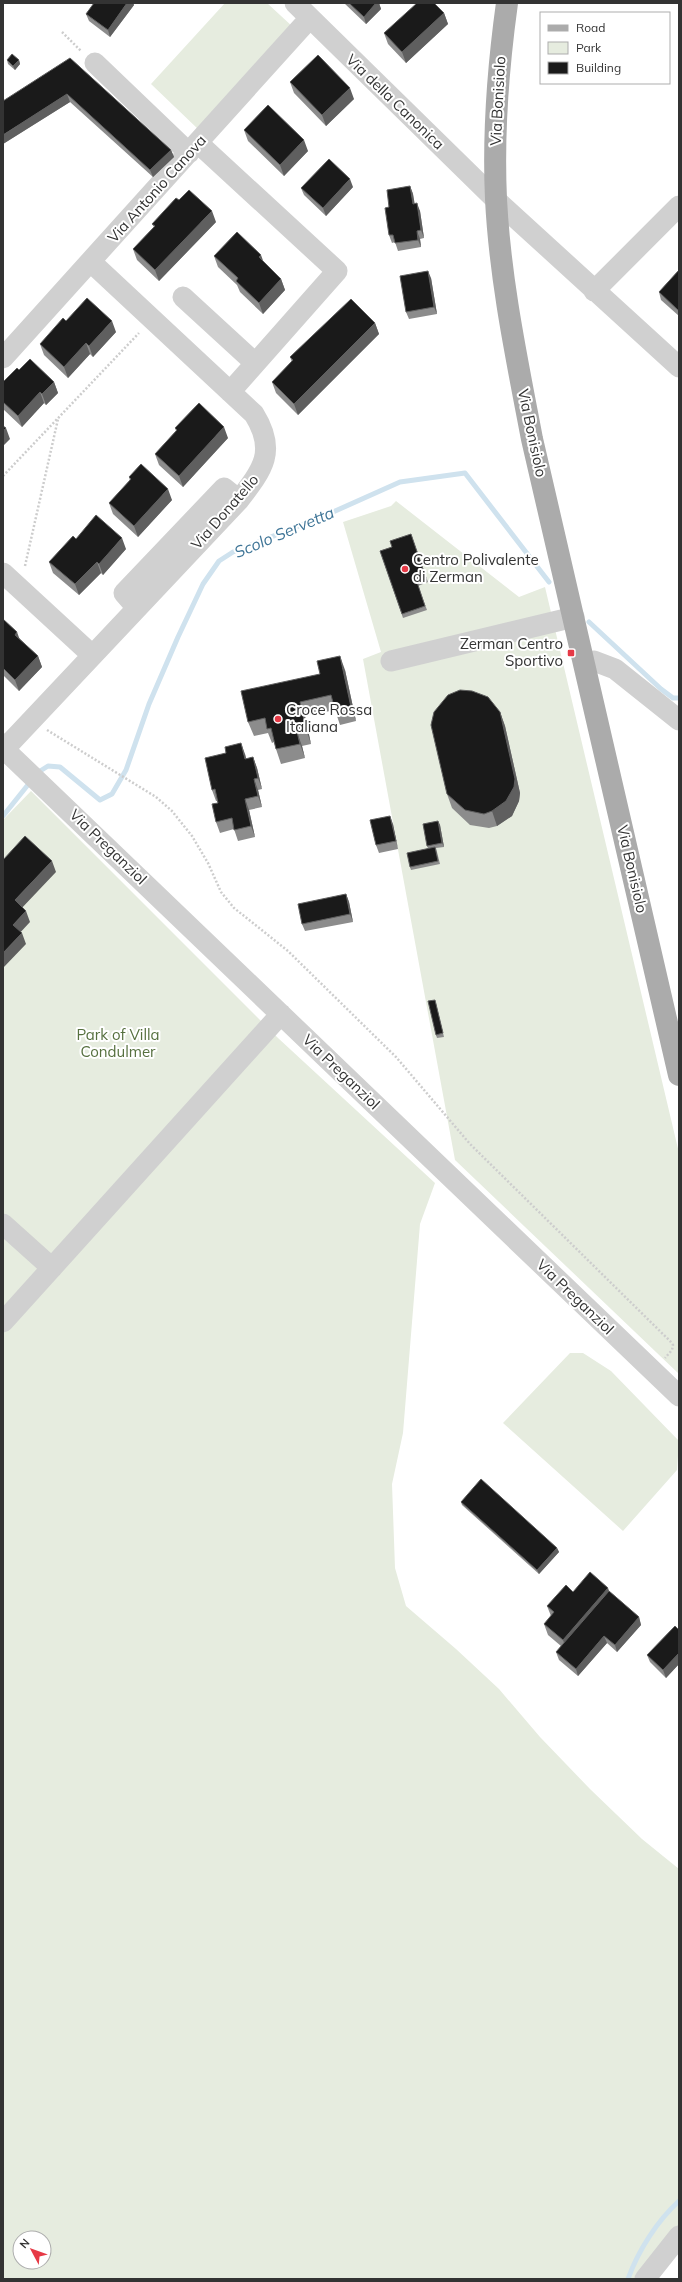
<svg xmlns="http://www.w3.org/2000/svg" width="682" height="2282" font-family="Mulish,sans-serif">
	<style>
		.green { fill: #e6ecdf; fill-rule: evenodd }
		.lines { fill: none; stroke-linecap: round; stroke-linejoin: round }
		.stream { stroke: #cfe2ee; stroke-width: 5 }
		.path { stroke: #cdcdcd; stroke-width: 2.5; stroke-dasharray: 2 2; stroke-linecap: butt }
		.minor { stroke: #d0d0d0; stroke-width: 21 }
		.major { stroke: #ababab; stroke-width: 22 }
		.wall { fill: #8c8c8c }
		.shaded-wall { fill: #5f5f5f }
		.building { fill: #1a1a1a; stroke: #5f5f5f }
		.poi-dot { fill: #e63946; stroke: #fff; stroke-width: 1.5 }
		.labels { text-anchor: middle; stroke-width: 4; stroke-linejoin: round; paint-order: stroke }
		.street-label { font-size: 15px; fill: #333; stroke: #fff }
		.poi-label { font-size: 15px; fill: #333; stroke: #fff; text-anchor: start }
		.park-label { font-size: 15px; fill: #56703f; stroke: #fff }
		.water-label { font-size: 16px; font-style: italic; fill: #3f7597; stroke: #fff }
	</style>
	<rect width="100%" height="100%" fill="#fff"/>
	<path class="green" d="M225,3H267L293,27L199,130L151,84Z
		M396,501L519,597L545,587L679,1153V1374L455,1160L363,659L381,652L343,522L391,506Z
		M31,791L278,1038L435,1183L420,1224L403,1433L392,1484L395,1568L406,1606L456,1649L499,1689L540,1737L590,1789L642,1839L679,1869V2226L655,2251L634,2279H3V820ZM20,2238H44V2262H20Z
		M570,1353H583L611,1371L679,1441L677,1470L623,1531L503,1423Z"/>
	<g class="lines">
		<path class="stream" d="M589,622L661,689L673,698H679
			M37,773L48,766L60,767L100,800L112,794L126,770L149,704L178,637L203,584L219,561L233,552L324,516L400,482L465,473L549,582
			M3,816L31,781
			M628,2279C638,2251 657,2221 679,2201"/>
		<path class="path" d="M62,32L81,51
			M3,476L139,333
			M25,566L58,419
			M47,730L156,797L172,811L192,836L208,863L221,892L234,908L288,951L396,1057L470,1144L670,1341L673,1345L672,1350L665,1358"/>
		<path class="minor" d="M295,3L496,200L679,367
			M95,63L189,153
			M198,143L337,271L230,392
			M594,291L679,206
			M183,297L255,363
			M3,358L309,19
			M3,573L92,655
			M137,608L124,593L224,488L239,500
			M391,661L574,617
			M584,663L594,661L615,669L679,720
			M3,745L11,742L239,500C263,469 277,451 254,414L91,262
			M3,748L679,1396
			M3,1224L52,1268
			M3,1322L281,1014
			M645,2279L679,2236"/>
		<path class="major" d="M507,3C498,68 493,134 496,199C500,280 517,360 532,439L679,1075"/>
	</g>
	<path class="wall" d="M94,3H133L134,5L110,37L89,21L86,14Z
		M344,3H379L381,9L366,24Z
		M444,13L448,24L406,63L388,44L384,33Z
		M70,58L171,150L174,157L153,177L70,102L3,144Z
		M7,60H19L20,64L15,70L8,64Z
		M290,82L354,99L326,126L294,93Z
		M244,130L308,151L284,176L248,141Z
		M410,186L413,194L414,204L420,211L424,238L420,239L421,247L398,251L395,242L392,243L389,235V207Z
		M353,187L326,216L304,195L301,188Z
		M216,222L159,281L137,260L133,249L154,227L152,224Z
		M214,256L264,262L281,279L285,290L263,314L240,292L237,285L218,267Z
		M679,270V316L661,300L659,292Z
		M431,278L437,314L409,319L406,312Z
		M66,321L116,332L93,357L90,354L68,378L44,355L40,344Z
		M375,323L379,334L298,415L276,393L272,382L292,362L290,357Z
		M19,370L54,382L58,393L46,405L44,403L22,427L3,409V382Z
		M175,428L228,438L183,487L159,465L155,454L176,431Z
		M129,477L172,500L138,537L113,514L109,503L130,481Z
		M411,534L428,582L418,586L427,610L403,618L380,551L392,547Z
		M76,539L126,549L103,575L101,573L79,595L53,573L49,562Z
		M3,619L20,639L38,656L42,667L19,691L3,675Z
		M345,670L356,721L340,725L335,710L305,716L311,744L302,746L305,758L281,764L276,749L274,742L272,743L268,733L254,736L248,722Z
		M500,712L505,726L520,793L519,801L512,816L497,826L489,828L470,825L452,808L447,794Z
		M245,754L246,759L253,757L257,768L262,789L258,790L262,807L249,810L255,837L238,841L234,829L220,833L216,822L218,803L217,801H216L212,790Z
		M438,821L440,825L444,847L436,848L440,864L411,870L410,867L428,848L427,846Z
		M393,824L398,849L379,853L376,845Z
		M346,894L349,902L353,922L305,931L302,924Z
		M436,1003L444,1037L437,1038L436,1035Z
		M461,1502L557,1548L559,1552L539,1574L462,1505Z
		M609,1591L639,1617L641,1625L617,1652L607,1643L578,1676L559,1660L556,1652L561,1646L548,1635L544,1624L551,1616L547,1606L573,1592Z
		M679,1630V1664L666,1678L650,1662L647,1655Z"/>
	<path class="shaded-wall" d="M127,3H133L134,5L110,37L108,30Z
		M376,3H379L381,9L366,24L364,17Z
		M444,13L448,24L406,63L402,52Z
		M19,60L20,64L15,70L13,66Z
		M350,88L354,99L326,126L322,115Z
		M67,94L70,102L3,144V135Z
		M304,140L308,151L284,176L280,165Z
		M171,150L174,157L153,177L150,170Z
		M350,179L353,187L326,216L323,208Z
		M410,186L413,194L416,211L413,204Z
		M417,203L420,211L424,238L421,230Z
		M212,211L216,222L159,281L155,270Z
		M417,231L420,239L421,247L418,240Z
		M261,255L265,266L259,257Z
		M428,271L431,278L437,314L434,307Z
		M281,279L285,290L263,314L259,303Z
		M112,321L116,332L93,357L89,346Z
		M375,323L379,334L298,415L294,404Z
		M86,343L90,354L68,378L64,367Z
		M54,382L58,393L46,405L42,394Z
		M40,392L44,403L22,427L18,416Z
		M224,427L228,438L183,487L179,476Z
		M6,428L10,439L3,446V431Z
		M168,489L172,500L138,537L134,526Z
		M122,538L126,549L103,575L99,564Z
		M97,562L101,573L79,595L75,584Z
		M17,632L21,643L15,635Z
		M38,656L42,667L19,691L15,680Z
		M340,656L345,670L356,721L351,707Z
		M300,702L305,716L311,744L306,729Z
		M500,712L505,726L520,793L519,801L512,816L497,826L492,811Z
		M297,732L302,746L305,758L300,744Z
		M241,743L245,754L249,770L245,759Z
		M253,757L257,768L262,789L258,778Z
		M254,779L258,790L262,807L258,796Z
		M245,799L249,810L255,837L251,826Z
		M390,816L393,824L398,849L396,841Z
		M438,821L440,825L444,847L442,843Z
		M52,861L56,872L19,911L15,900Z
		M346,894L349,902L353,922L350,914Z
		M26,911L30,922L17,936L13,925Z
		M22,933L26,944L3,968V953Z
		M557,1548L559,1552L539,1574L537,1570Z
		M608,1588L612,1599L567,1651L563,1640Z
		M639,1617L641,1625L617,1652L615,1645Z
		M604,1636L607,1643L578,1676L576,1669Z
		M679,1653V1664L666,1678L663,1670Z"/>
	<path class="building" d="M94,3H127L108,30L86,14Z
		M349,3H376L364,17Z
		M417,3H434L444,13L402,52L384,33Z
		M12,54L19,60L13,66L7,60Z
		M318,55L350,88L322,115L290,82Z
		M70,58L171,150L150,170L67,94L3,135V101Z
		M268,105L304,140L280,165L244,130Z
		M329,159L350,179L323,208L301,188Z
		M410,186L413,204L417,203L421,230L417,231L418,240L395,243L393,235H389L385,208L389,207L387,190Z
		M189,190L212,211L155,270L133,249L155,226L152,224L176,198L179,200Z
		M237,232L261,255L259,257L281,279L259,303L236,281L238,278L214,256Z
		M679,270V311L659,292Z
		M428,271L434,307L406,312L400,276Z
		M87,298L112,321L89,346L86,343L64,367L40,344L63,318L66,321Z
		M351,299L375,323L294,404L272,382L293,360L290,357Z
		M30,359L54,382L42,394L40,392L18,416L3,402V382L17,368L19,370Z
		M199,403L224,427L179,476L155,454L177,430L175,428Z
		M3,426L6,428L3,431Z
		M141,464L168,489L134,526L109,503L131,479L129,477Z
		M96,515L122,538L99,564L97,562L75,584L49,562L73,536L76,539Z
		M411,534L426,578L417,582L425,606L402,614L380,551L392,547L390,541Z
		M3,619L17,632L15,635L38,656L15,680L3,668Z
		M340,656L351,707L335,710L331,695L300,702L306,729L297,732L300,744L276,749L271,728L267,729L265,718L248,722L241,691L320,674L317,661Z
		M460,690L472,691L488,697L500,712L515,779L514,787L506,801L492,811L484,814L465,810L447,794L431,725L434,712L448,695Z
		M241,743L245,759L253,757L258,778L254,779L258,796L245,799L251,826L234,830L232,818L216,822L212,804L218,803L215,789L212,790L205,758L226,753L225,747Z
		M390,816L396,841L376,845L370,820Z
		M438,821L442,843L427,846L423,824Z
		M25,836L52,861L15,900L26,911L13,925L22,933L3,953V860Z
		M435,847L438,861L410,867L407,853Z
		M346,894L350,914L302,924L298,904Z
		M435,1000L443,1033L436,1035L428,1001Z
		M481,1479L557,1548L537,1570L461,1502Z
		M590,1572L608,1588L563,1640L544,1624L554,1612L547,1606L566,1585L573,1592Z
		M609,1591L639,1617L615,1645L604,1636L576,1669L556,1652Z
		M675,1626L679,1630V1653L663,1670L647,1655Z"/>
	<g class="poi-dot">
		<circle cx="405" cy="569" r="4"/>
		<rect x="567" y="649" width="8" height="8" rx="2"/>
		<circle cx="278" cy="719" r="4"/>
	</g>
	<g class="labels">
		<g class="street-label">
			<text transform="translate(498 101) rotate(-87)" y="5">Via Bonisiolo</text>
			<text transform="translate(395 102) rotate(44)" y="5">Via della Canonica</text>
			<text transform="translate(157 189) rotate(-48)" y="5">Via Antonio Canova</text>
			<text transform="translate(532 433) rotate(78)" y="5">Via Bonisiolo</text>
			<text transform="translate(225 512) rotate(-49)" y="5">Via Donatello</text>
			<text transform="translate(108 847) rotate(44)" y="5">Via Preganziol</text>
			<text transform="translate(632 869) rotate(77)" y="5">Via Bonisiolo</text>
			<text transform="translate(341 1072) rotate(44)" y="5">Via Preganziol</text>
			<text transform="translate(575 1297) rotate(44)" y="5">Via Preganziol</text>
		</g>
		<g class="poi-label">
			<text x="413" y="565">Centro Polivalente<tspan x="413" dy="17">di Zerman</tspan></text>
			<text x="563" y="649" text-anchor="end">Zerman Centro<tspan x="563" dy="17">Sportivo</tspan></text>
			<text x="286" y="715">Croce Rossa<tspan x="286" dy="17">Italiana</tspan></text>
		</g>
		<g class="park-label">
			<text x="118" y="1040">Park of Villa<tspan x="118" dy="17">Condulmer</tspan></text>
		</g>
		<g class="water-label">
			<text transform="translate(284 532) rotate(-23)" y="6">Scolo Servetta</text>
		</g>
	</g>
	<rect width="682" height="2282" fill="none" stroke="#333333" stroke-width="8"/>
	<rect x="540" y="12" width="130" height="72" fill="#ffffff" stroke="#adadad"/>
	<rect x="548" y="25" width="20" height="6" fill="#ababab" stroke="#adadad"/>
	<text x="576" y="32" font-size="12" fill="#333333">Road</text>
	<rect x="548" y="42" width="20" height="12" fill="#e6ecdf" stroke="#adadad"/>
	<text x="576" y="52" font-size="12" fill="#333333">Park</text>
	<rect x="548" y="62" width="20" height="12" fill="#1a1a1a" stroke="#adadad"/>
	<text x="576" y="72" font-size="12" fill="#333333">Building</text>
	<g transform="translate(32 2250) rotate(311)"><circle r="19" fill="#ffffff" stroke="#adadad"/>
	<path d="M0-3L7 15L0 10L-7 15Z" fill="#e63946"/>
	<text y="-6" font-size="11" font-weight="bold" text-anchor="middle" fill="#333333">N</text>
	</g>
</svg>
